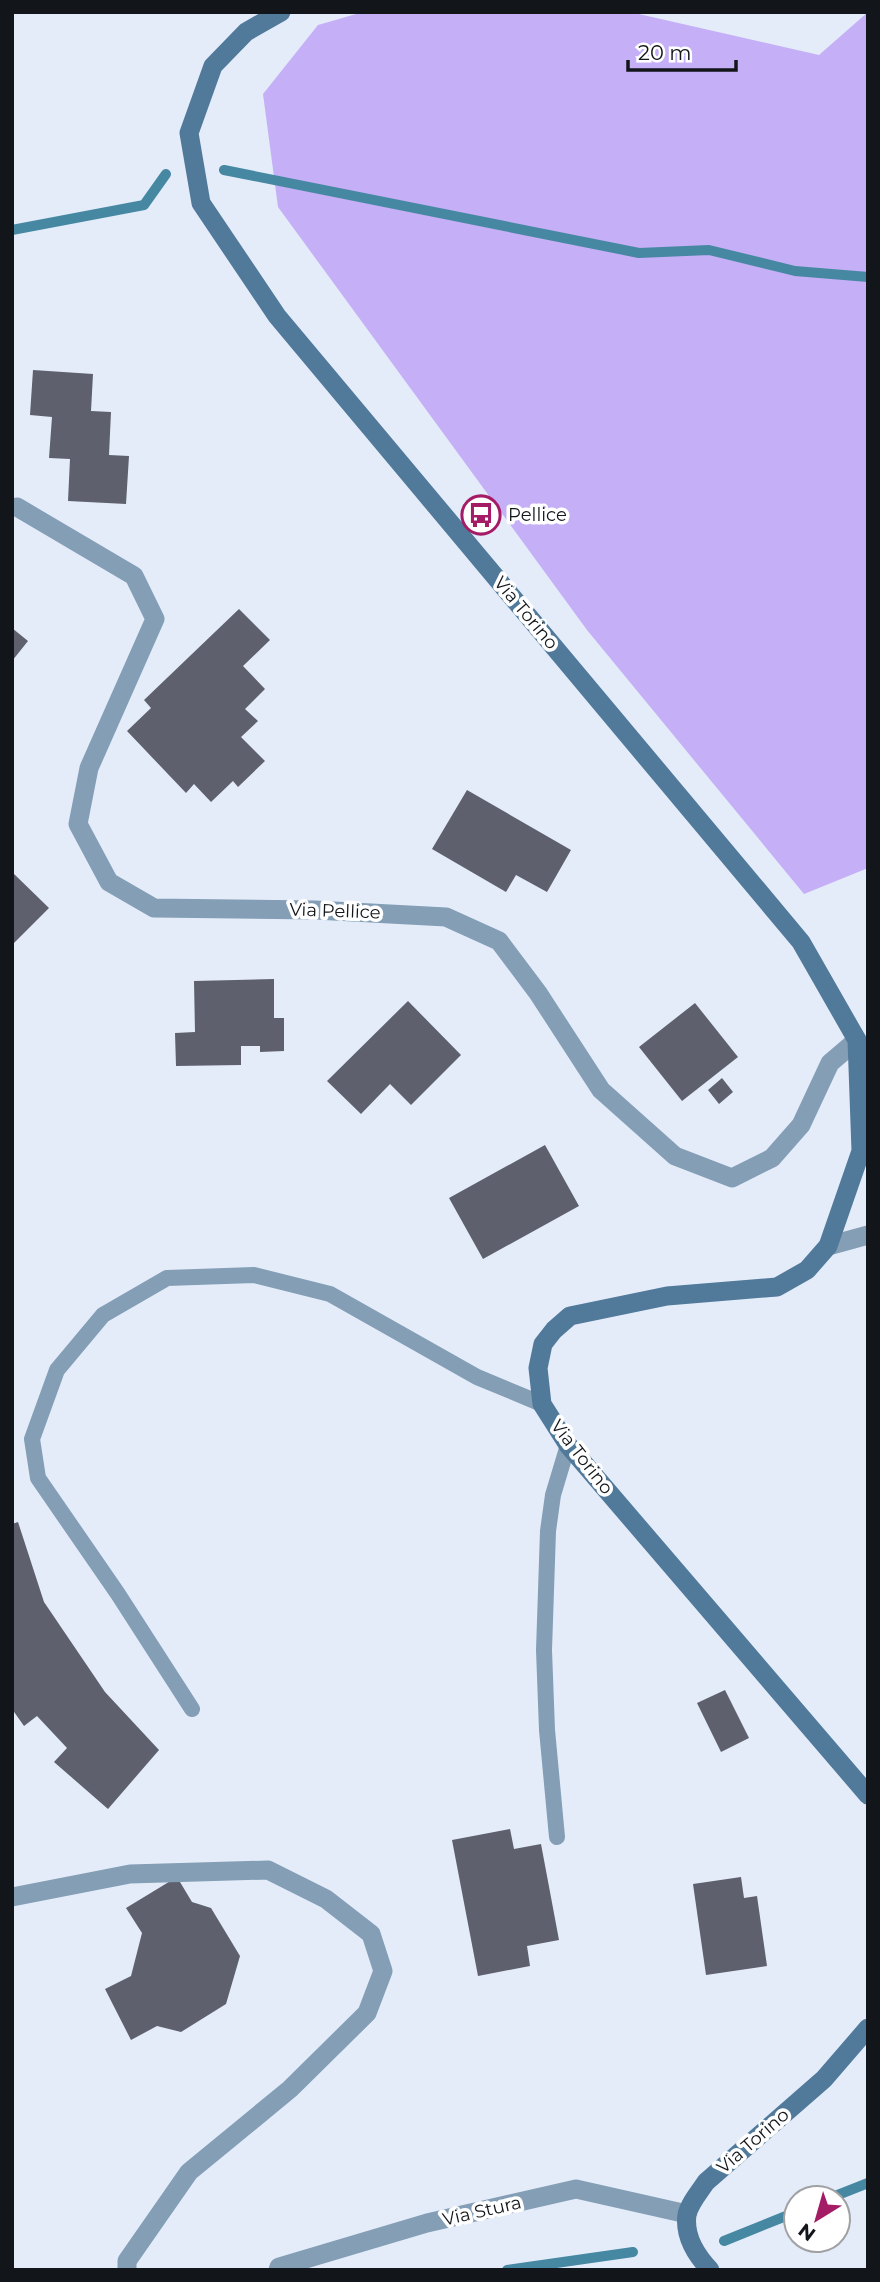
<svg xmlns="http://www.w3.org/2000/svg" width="880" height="2282" font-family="Montserrat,sans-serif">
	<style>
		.forest { fill: #c5aff6 }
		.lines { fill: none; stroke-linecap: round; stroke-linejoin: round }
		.stream { stroke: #4688a2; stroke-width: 10 }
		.building { fill: #5e606d }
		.service { stroke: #839eb5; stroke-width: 16 }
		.minor { stroke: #839eb5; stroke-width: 19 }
		.secondary { stroke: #50799a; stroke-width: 19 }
		.labels { text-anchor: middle; stroke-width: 7; stroke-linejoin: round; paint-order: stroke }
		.poi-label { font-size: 18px; fill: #121519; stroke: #fff; text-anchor: start }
		.street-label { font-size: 18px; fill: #121519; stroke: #fff }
	</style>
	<rect width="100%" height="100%" fill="#e4ecfa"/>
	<path class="forest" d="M363,12H630L819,55L868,12V868L804,894L587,630L278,207L263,94L318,25Z"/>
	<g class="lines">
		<path class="stream" d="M224,170L639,253L709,250L795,271L868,277
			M12,230L144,205L166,174
			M830,2198L868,2183
			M724,2241L796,2212
			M507,2270L633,2252"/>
	</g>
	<path class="building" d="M33,370L93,374L91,411L111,412L109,455L129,456L126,504L68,501L70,459L49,458L52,417L30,415Z
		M239,609L270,640L243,666L265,689L245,709L258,721L241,737L265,761L238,787L233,781L211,802L194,784L186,793L127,731L151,708L144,700Z
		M12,628L28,641L12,661Z
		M467,790L571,850L547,892L516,875L506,892L432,849Z
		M12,872L49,908L12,945Z
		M274,979V1018H284V1051L260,1052V1046H241V1065L176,1066L175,1033L195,1032L194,981Z
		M408,1001L461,1055L411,1105L390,1084L361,1114L327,1081Z
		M695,1003L738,1057L682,1101L639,1047Z
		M722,1078L733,1092L719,1104L708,1090Z
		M545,1145L579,1206L483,1259L449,1198Z
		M18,1522L44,1602L105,1692L159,1750L108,1809L54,1762L67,1748L37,1716L24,1726L12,1709V1524Z
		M725,1690L749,1738L721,1752L697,1703Z
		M510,1829L514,1849L541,1844L559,1940L527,1946L530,1966L478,1976L452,1840Z
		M177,1877L192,1902L211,1908L240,1956L226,2004L181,2032L157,2026L131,2040L105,1989L131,1976L142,1933L126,1908Z
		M741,1877L744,1898L757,1896L767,1966L706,1975L693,1884Z"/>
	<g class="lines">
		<path class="service" d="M192,1709L118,1594L38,1478L32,1439L57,1370L103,1315L167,1278L254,1275L330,1294L477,1377L542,1404
			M557,1837L547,1730L544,1650L548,1531L553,1495L568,1445"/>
		<path class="minor" d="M17,507L134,576L155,619L89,768L78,824L109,882L154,908L315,910L446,917L499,941L538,993L601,1090L675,1156L732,1178L772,1158L801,1125L830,1063L857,1040
			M828,1246L868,1235
			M12,1897L130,1874L268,1870L326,1899L371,1934L383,1971L367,2013L290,2089L189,2172L127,2261V2270
			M278,2270L279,2267L427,2223L576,2189L687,2214"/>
		<path class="secondary" d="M281,12L246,32L213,66L189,133L201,203L277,316L801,942L857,1040L861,1151L828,1246L807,1270L777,1287L667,1296L570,1316L554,1330L543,1344L538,1368L542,1404L568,1445L868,1795
			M710,2270C696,2255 684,2236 687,2215C689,2204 700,2191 706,2182L824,2079L868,2028"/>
	</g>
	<defs>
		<g id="bus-ring" transform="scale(2.0125)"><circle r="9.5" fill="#fff" stroke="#a41c66" stroke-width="1.5"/><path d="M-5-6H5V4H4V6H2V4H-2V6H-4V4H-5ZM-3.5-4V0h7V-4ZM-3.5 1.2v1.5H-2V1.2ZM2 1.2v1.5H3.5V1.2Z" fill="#a41c66"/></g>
	</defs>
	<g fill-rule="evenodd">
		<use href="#bus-ring" x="481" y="515"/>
	</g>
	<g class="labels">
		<g class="poi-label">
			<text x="508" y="521">Pellice</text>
		</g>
		<g class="street-label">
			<text transform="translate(526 613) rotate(50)" y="6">Via Torino</text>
			<text transform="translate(335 911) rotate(2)" y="6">Via Pellice</text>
			<text transform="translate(582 1457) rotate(52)" y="6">Via Torino</text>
			<text transform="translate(753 2141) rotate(-41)" y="6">Via Torino</text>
			<text transform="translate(482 2211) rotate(-13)" y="6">Via Stura</text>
		</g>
	</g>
	<rect width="880" height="2282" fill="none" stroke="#121519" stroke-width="28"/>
	<g transform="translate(817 2219) rotate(217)"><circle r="33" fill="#ffffff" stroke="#a0a1a3" stroke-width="2"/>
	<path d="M0-5L12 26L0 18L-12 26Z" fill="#a41c66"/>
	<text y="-10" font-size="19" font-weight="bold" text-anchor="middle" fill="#121519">N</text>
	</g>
	<path d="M628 60v10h108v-10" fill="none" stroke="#121519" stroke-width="3.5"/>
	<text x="638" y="60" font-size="21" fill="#121519" stroke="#ffffff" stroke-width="5" paint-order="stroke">20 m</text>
</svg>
